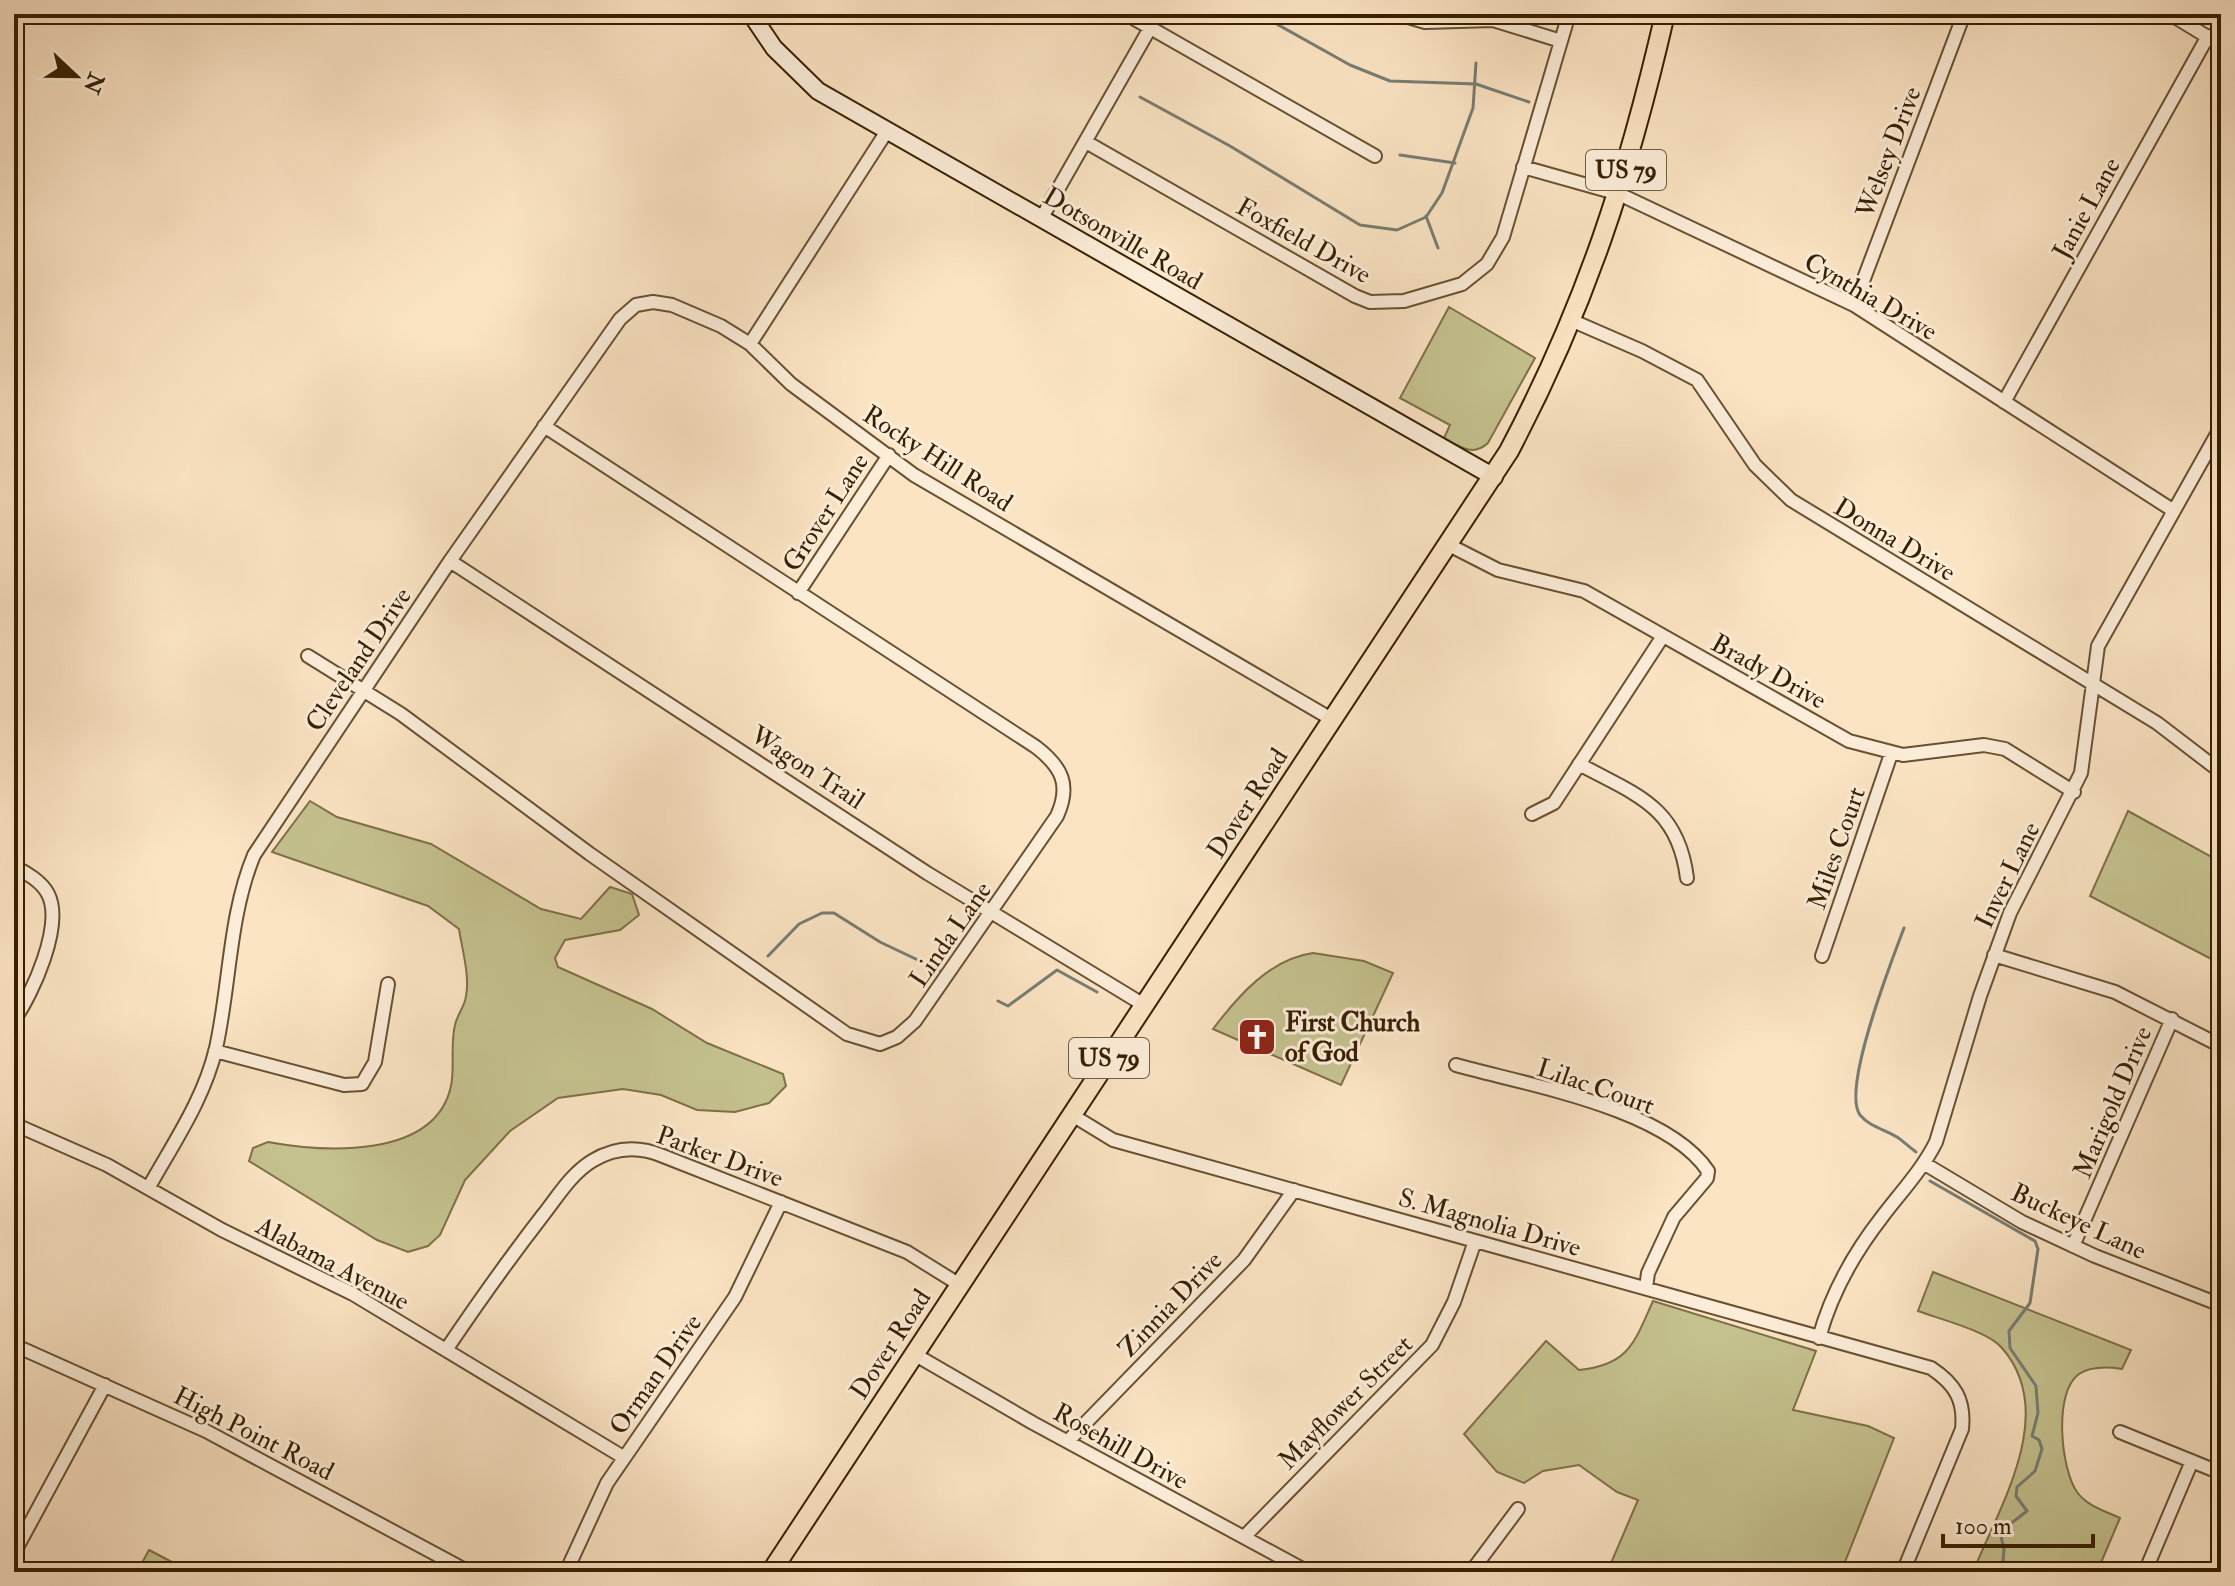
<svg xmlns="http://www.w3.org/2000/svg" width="2235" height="1586" font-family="'IM FELL Double Pica',serif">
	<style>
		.green { fill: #c5c28f; stroke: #7e7048; stroke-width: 2 }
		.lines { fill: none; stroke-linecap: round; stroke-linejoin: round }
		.stream { stroke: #787d73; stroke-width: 3 }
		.street-casing { stroke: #685032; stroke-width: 16 }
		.secondary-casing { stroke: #371f01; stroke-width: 20 }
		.primary-casing { stroke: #371f01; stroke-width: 22 }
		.street { stroke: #fcedd9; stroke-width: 12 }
		.secondary { stroke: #fcedd9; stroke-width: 16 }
		.primary { stroke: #fbe4c4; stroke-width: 18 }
		.labels { text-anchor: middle; stroke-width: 6; stroke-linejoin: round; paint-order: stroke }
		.shield { fill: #fcedd9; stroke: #725d42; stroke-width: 2 }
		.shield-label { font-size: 24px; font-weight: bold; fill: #371f01 }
		.street-label { font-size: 26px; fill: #371f01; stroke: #fcedd9 }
		.poi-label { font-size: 26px; font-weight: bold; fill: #371f01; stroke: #fcedd9; text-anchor: start }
	</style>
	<rect width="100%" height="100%" fill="#fbe4c4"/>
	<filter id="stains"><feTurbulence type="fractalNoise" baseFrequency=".0025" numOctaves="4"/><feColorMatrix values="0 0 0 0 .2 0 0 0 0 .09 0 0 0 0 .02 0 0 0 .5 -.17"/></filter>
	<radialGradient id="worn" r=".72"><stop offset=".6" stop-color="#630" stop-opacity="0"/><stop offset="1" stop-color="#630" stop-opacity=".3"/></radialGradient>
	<path class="green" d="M1449,307L1535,358L1488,443C1473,457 1460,447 1444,438L1450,425L1400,398Z
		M310,801L337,817L431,844L541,909L581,919L610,887L632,894L639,915L620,930L565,940L555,958L558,967L652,1009L707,1043L783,1074L786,1086L769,1103L735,1112L697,1110L661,1095L623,1089L558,1098L510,1131L465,1180L440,1235L428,1246L408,1252L377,1240L249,1161L253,1148L268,1142C323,1152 435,1160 451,1086C455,1067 450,1045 455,1025C457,1015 465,1006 466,996C470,976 462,949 459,929L428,906L272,852Z
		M2128,811L2221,862V964L2090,896Z
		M1313,953L1364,961L1393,973L1341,1085L1213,1029C1238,996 1270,959 1313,953Z
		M1933,1272L2131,1350L2122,1369C2109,1367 2091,1366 2079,1374C2053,1392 2061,1470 2077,1492C2087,1506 2105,1511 2120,1518L2097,1572H1973C1999,1507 2059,1413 2002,1348C1988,1331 1939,1319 1918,1311Z
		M1653,1301L1816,1351L1793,1410L1868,1426L1894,1438L1841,1572H1618L1611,1563L1638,1500L1617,1492L1579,1465L1543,1471L1524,1483L1497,1472L1464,1434L1546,1341L1579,1370C1629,1365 1634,1343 1653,1301Z
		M149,1550L191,1572H137Z"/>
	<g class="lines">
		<path class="stream" d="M1259,14L1350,65L1390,81L1476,84L1529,102
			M1140,97L1230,146L1360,225L1397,230L1426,217L1442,193L1473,108L1476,63
			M1400,155L1455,163
			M1426,216L1438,248
			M1904,928C1892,960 1841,1089 1860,1115C1870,1127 1884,1129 1897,1137C1903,1141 1909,1147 1916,1152
			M768,956L799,924L822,913H834L880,942L939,970
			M998,1001L1008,1006L1057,970L1097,992
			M1930,1181L2035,1241L2038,1249L2030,1303L2009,1331L2010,1348L2036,1386L2038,1413L2032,1436L2039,1440L2042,1449L2035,1471L2017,1487L2016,1496L2027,1511L2000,1532L2004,1549L2002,1572"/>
		<g class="street-casing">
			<path id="street" d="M1126,14L1375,156
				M1398,14L1425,22L1493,20L1561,41
				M2170,14L2221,45
				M1086,142L1355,296L1370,302L1404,301L1462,284L1487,264L1503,237L1569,14
				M1523,167L1619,194L1854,305L2174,511
				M1041,219L1158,14
				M1854,305L1964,14
				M1573,321L1642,351L1697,380L1755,465L1791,500L2157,723L2221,772
				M750,344L887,131
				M2004,402L2208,36
				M1449,545L1498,570L1584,591L1849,741L1903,755L1984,745L2005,749L2074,792
				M450,561L927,873L1144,1005
				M798,593L889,455
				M308,656L401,714L590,854L847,1034L880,1044L897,1037L915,1021L1057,816C1071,785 1062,767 1036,747L544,426
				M1579,764C1636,795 1678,806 1687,878
				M1532,814L1554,803L1663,636
				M14,867C26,872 42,882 48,894C64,925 32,995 14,1020
				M1994,955L2115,992L2221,1046
				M1822,956L1891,754
				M215,1051L344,1085L362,1084L375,1062L388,984
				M1456,1065C1527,1085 1666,1108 1708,1171L1707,1178L1674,1217L1648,1273L1646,1288
				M1072,1115L1113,1140L1931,1368C1955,1384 1965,1400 1962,1429L1903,1572
				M14,1124L107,1165L222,1230L353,1294L623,1457
				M1925,1164L2022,1222L2095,1256L2221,1305
				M149,1187C174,1142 204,1099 216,1048C230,985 229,915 254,855L450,561L620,319L636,305L653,302L672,305L721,326L750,344L791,384L914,475L1333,720
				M2073,1246L2172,1019
				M1819,1338C1831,1294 1854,1253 1882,1217C1901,1192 1922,1170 1936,1142L1980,996L2010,913L2081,773L2098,646L2221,427
				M14,1345L206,1431L469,1572
				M446,1350C477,1304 509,1259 543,1215C558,1196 571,1174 592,1161C615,1147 639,1146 663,1156L907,1252L960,1285
				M914,1354L1033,1423L1308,1572
				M2120,1432L2221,1473
				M1068,1441L1244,1260L1294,1190
				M1244,1537L1432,1345L1454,1302L1475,1241
				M14,1553L105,1385
				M566,1572L607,1483L735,1297L781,1202
				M1471,1572L1518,1509
				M2145,1572L2192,1461"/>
		</g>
		<g class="secondary-casing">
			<path id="secondary" d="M751,14L774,48L818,91L1494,477"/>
		</g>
		<g class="primary-casing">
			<path id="primary" d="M771,1572L1509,451C1586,305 1628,175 1665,14"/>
		</g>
		<use href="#street" class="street"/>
		<use href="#secondary" class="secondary"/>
		<use href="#primary" class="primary"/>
	</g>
	<defs>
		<g id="church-square" transform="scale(2)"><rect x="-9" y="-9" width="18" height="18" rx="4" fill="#8f2418" stroke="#fcedd9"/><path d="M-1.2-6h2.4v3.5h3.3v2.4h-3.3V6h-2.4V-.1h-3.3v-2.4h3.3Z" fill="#fff"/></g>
	</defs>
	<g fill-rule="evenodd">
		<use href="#church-square" x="1257" y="1037"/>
	</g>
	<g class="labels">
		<g class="shield">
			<rect x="1586" y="150" width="80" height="40" rx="6"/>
			<rect x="1069" y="1038" width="80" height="40" rx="6"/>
		</g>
		<g class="shield-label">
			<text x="1626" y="178">US 79</text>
			<text x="1109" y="1066">US 79</text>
		</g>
		<g class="street-label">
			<text transform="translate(1888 152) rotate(-69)" y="9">Welsey Drive</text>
			<text transform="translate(2086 208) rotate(-61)" y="9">Janie Lane</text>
			<text transform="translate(1123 238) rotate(30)" y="9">Dotsonville Road</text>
			<text transform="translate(1304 240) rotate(29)" y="9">Foxfield Drive</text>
			<text transform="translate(1871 296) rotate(30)" y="9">Cynthia Drive</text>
			<text transform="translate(938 458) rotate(33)" y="9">Rocky Hill Road</text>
			<text transform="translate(825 512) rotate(-57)" y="9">Grover Lane</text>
			<text transform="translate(1895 539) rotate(31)" y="9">Donna Drive</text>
			<text transform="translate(358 659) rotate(-56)" y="9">Cleveland Drive</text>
			<text transform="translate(1769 671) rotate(29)" y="9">Brady Drive</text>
			<text transform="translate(808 767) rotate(33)" y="9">Wagon Trail</text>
			<text transform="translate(1247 803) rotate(-57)" y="9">Dover Road</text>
			<text transform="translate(1836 848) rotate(-71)" y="9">Miles Court</text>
			<text transform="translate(2007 875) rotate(-64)" y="9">Inver Lane</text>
			<text transform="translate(950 934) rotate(-55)" y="9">Linda Lane</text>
			<text transform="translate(1596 1086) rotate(19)" y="9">Lilac Court</text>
			<text transform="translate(2112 1102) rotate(-67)" y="9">Marigold Drive</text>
			<text transform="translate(720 1156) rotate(20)" y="9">Parker Drive</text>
			<text transform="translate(2079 1221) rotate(25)" y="9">Buckeye Lane</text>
			<text transform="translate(1490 1222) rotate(16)" y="9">S. Magnolia Drive</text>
			<text transform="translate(333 1263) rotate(28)" y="9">Alabama Avenue</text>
			<text transform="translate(1170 1304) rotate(-46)" y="9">Zinnia Drive</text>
			<text transform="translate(890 1344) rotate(-57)" y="9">Dover Road</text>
			<text transform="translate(655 1374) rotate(-55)" y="9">Orman Drive</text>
			<text transform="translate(1345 1402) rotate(-45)" y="9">Mayflower Street</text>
			<text transform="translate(254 1433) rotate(27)" y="9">High Point Road</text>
			<text transform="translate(1121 1446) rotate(29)" y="9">Rosehill Drive</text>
		</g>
		<g class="poi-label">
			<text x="1285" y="1031">First Church<tspan x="1285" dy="30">of God</tspan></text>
		</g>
	</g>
	<rect width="2235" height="1586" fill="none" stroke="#fbe4c4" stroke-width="48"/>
	<rect x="16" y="16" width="2203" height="1554" fill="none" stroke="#371f01" stroke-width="4"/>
	<rect x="24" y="24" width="2187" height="1538" fill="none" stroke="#371f01" stroke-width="2"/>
	<g transform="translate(76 76) rotate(112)" stroke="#fcedd9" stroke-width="6" paint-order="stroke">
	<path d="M0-6L14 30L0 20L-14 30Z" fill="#371f01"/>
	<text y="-12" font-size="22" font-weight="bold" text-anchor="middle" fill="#371f01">N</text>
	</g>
	<path d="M1943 1534v12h150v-12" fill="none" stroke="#371f01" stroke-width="4"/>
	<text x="1955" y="1534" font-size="24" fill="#371f01" stroke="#fcedd9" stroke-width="6" paint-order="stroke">100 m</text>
	<rect width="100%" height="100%" filter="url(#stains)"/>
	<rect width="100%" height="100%" fill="url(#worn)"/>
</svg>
